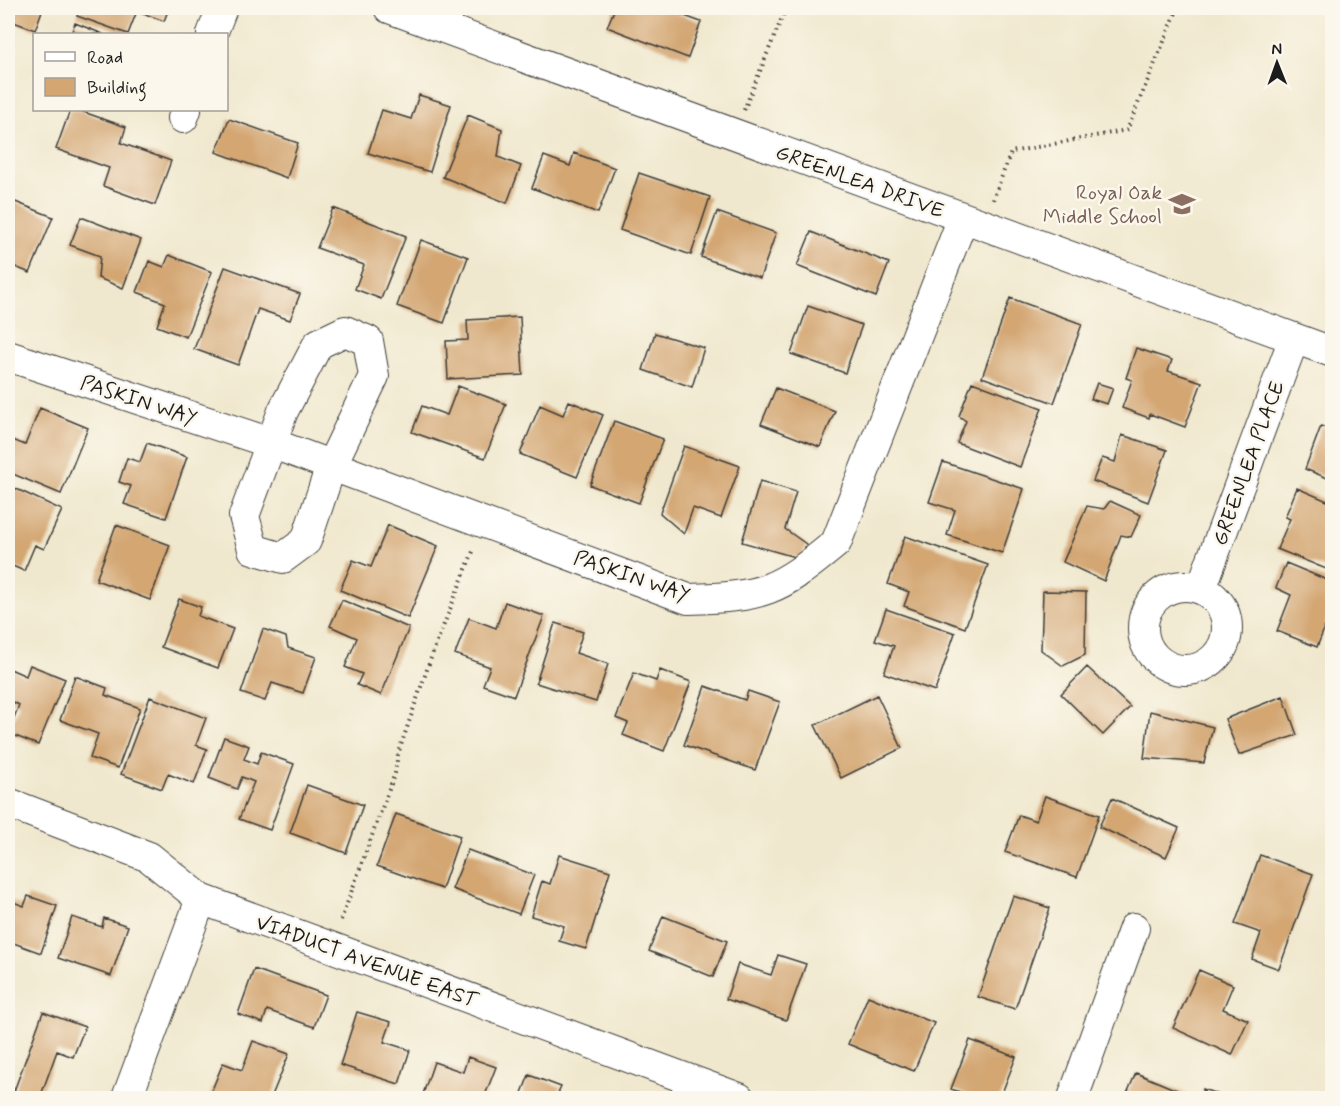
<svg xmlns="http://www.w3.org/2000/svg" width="1340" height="1106" font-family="Mynerve,sans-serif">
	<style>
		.building { fill: #d3a672 }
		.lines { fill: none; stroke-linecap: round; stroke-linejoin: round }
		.street-casing { stroke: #3c3b37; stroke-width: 32 }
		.path { stroke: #3c3b37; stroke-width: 4; stroke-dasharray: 1.5 4.5; stroke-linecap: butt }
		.street { stroke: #fff; stroke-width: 30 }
		.labels { text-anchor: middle; stroke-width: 5; stroke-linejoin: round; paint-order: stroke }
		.street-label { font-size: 21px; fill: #1c1c1c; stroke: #fbf7ec }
		.education-label { font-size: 21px; fill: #785e54; stroke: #fbf7ec; text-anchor: end }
	</style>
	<rect width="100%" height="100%" fill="#fbf7ec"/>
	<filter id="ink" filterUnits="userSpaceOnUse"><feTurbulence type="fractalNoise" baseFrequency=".0167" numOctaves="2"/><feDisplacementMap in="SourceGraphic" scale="12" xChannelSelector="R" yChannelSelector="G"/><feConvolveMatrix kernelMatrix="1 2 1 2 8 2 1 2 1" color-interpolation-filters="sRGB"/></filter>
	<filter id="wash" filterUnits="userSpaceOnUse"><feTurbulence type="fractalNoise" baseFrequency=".008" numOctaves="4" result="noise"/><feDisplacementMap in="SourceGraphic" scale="24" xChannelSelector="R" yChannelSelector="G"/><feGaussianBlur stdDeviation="1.35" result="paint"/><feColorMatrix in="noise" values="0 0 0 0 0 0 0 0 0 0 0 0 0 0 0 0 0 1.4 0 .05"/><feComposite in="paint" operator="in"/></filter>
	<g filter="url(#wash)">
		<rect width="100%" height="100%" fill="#f0e8ce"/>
		<g id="blocks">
			<path class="building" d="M8,8H43L35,30L8,20Z
				M80,8H169L164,21L137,11L128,34L77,16Z
				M615,8H663L701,22L688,58L607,27Z
				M75,23L103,34H71Z
				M419,95L451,105L430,172L368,153L382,110L411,119Z
				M70,110H78L126,127L121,143L171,161L155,205L103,186L109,168L56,149Z
				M468,115L502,129L498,157L521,166L507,203L443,177Z
				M229,119L298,143L287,178L216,152Z
				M574,153L615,168L598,213L532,188L544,156L570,166Z
				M639,173L710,197L691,255L620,230Z
				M8,199L53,217L30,273L8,264Z
				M333,208L406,236L381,299L355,289L364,265L317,248Z
				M717,212L776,233L760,278L701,257Z
				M81,217L141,240L123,288L98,278L100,256L70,245Z
				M811,232L889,263L876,297L797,266Z
				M421,240L468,257L444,323L397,306Z
				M169,255L212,272L186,337L157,326L165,303L137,292L149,261L164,267Z
				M225,267L300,294L290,320L258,309L238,365L194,349Z
				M1010,298L1082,324L1054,403L982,377Z
				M808,306L862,325L845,373L791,354Z
				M520,317L523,375L448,379L446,341L468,340L467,320Z
				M655,333L704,348L692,387L643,370Z
				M1136,348L1172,360L1168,371L1202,382L1185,427L1150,414L1149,418L1122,408L1132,380L1126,378Z
				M972,382L1042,408L1020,467L957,443L966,421L959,416Z
				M1097,383L1113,388L1107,404L1091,399Z
				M458,386L506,404L485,458L412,432L422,406L447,415Z
				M776,388L835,411L820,447L761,424Z
				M569,401L603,415L577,477L520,454L540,405L563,415Z
				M40,408L88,428L61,494L8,472V438L25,445Z
				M614,421L663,439L639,503L590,485Z
				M1321,426L1332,431V480L1305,469Z
				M1122,435L1167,450L1148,502L1093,481L1102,458L1115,462Z
				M147,443L187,457L166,518L124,504L131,486L119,482L127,458L140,462Z
				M684,446L740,466L721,518L693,508L684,534L660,513Z
				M943,462L1024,489L1002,553L947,535L955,510L929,502Z
				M760,481L796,492L785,529L806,544L802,559L742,542Z
				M8,485L62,510L44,549L35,545L24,571L8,564Z
				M1297,488L1332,503L1331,571L1277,549L1290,519L1285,517Z
				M1110,501L1141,515L1131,537L1121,535L1104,581L1063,562L1087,506L1104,509Z
				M116,525L170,545L150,600L96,580Z
				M388,525L438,546L408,618L340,590L353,560L371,567Z
				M905,536L988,565L965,628L904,606L909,592L888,584Z
				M1286,563L1332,582V615L1330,614L1317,647L1277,631L1291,595L1276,588Z
				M1043,591L1086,592L1085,655L1063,666L1041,650Z
				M179,599L201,607L198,616L233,629L218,668L161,647Z
				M342,600L409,628L381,695L357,685L362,674L345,667L357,638L330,626Z
				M505,602L544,616L514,696L483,685L490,667L455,654L469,618L496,628Z
				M886,609L955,633L935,691L884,673L894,646L875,640Z
				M555,623L583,632L576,653L608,664L596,702L536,683Z
				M263,629L286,637L288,648L316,657L303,693L272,683L265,701L241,693Z
				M30,665L65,679L38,745L8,733L19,705L8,700V668L26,676Z
				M1087,667L1130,707L1103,735L1061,694Z
				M660,670L691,682L664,751L623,735L628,723L616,718L634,673L656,681Z
				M75,676L107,688L105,695L140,708L118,768L90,758L98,734L60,720Z
				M705,686L745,700L748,691L780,702L755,770L684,745Z
				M877,695L902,748L841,778L815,725Z
				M1283,696L1297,735L1239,755L1225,719Z
				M150,697L206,718L196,745L207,749L194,784L168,774L162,789L121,774Z
				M1150,711L1213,727L1204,763L1144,758Z
				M224,737L249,746L244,759L257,764L261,752L294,764L270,830L239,819L254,782L242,777L237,789L209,778Z
				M307,785L363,805L346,853L290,833Z
				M1045,796L1099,815L1077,877L1005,852L1019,815L1036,821Z
				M1112,798L1179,828L1166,857L1099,827Z
				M396,814L460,836L442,889L377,866Z
				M468,850L534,875L519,914L452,889Z
				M559,855L610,871L586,949L559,941L564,926L531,916L542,881L550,884Z
				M1260,855L1313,874L1279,969L1252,959L1261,933L1235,924Z
				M28,896L57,906L41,953L8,941V900L24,906Z
				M1013,896L1050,908L1015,1009L978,997Z
				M663,916L727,941L713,977L649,951Z
				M72,917L102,927L104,918L128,926L111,976L58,958Z
				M778,955L806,964L786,1020L726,999L738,964L771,975Z
				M254,969L326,995L314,1027L267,1010L263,1023L238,1014Z
				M1199,970L1233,985L1223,1009L1248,1020L1232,1055L1173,1028Z
				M868,996L934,1023L914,1071L848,1044Z
				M43,1012L85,1027L73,1057L57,1051L40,1098H35L14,1091Z
				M357,1012L391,1022L384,1042L410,1050L399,1084L340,1065Z
				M970,1040L1016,1057L1000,1098H978L951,1089Z
				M253,1041L289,1054L271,1098H243L231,1094L230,1098L209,1097L223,1063L242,1070Z
				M468,1057L496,1067L484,1098L422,1097L434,1062L463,1072Z
				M1136,1073L1196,1098H1125Z
				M529,1075L561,1087L556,1098H520Z
				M1203,1089L1228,1098H1200Z"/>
		</g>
	</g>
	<g filter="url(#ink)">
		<use href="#blocks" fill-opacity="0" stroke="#3c3b37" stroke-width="1.5"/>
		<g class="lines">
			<g class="street-casing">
				<path id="street" d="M389,8L1332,352
					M212,34L222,8
					M183,118L186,110
					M345,331L368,341L374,376L331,466L306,541L283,558L253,549L244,516L283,411L318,344Z
					M8,356L271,443L688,599C764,597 778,591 836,543L963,218
					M1143 628a42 42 0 1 1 84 0a42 42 0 1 1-84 0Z
					M1201,589L1294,338
					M8,803L149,857L201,899L739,1098
					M127,1098L201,899
					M1073,1098L1134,928"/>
			</g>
			<path class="path" d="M744,110L786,8
				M993,200L1011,152L1127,130L1178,8
				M341,920L395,773L398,754L433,652L474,549"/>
			<use href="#street" class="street"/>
		</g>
	</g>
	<defs>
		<g id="school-bare" transform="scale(2.07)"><path d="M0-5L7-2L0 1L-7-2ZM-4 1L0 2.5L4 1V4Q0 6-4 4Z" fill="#8d6e63" stroke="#fbf7ec" stroke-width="2.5" paint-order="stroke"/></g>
	</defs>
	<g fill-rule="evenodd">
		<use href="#school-bare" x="1182" y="204"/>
	</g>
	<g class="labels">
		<g class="street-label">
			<text transform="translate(860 181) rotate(20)" y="7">GREENLEA DRIVE</text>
			<text transform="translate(139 400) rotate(18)" y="7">PASKIN WAY</text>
			<text transform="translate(1248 463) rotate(-70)" y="7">GREENLEA PLACE</text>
			<text transform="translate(632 576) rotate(19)" y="7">PASKIN WAY</text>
			<text transform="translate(367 961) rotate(20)" y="7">VIADUCT AVENUE EAST</text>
		</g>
		<g class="education-label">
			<text x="1162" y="199">Royal Oak<tspan x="1162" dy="24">Middle School</tspan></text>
		</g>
	</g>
	<rect width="1340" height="1106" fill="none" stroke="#fbf7ec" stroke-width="30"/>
	<rect x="33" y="33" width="195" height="78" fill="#fbf7ec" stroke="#a29f99" stroke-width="1.5"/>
	<rect x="45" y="52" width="30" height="9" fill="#ffffff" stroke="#a29f99" stroke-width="1.5"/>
	<text x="87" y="63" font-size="18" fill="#1c1c1c">Road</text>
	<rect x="45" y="78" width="30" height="18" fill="#d3a672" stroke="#a29f99" stroke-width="1.5"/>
	<text x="87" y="93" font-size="18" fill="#1c1c1c">Building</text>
	<g transform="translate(1277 63) rotate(359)" stroke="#fbf7ec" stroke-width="4.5" paint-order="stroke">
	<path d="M0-4.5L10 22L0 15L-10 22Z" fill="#1c1c1c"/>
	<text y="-9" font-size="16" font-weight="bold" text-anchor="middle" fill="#1c1c1c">N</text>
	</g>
</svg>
